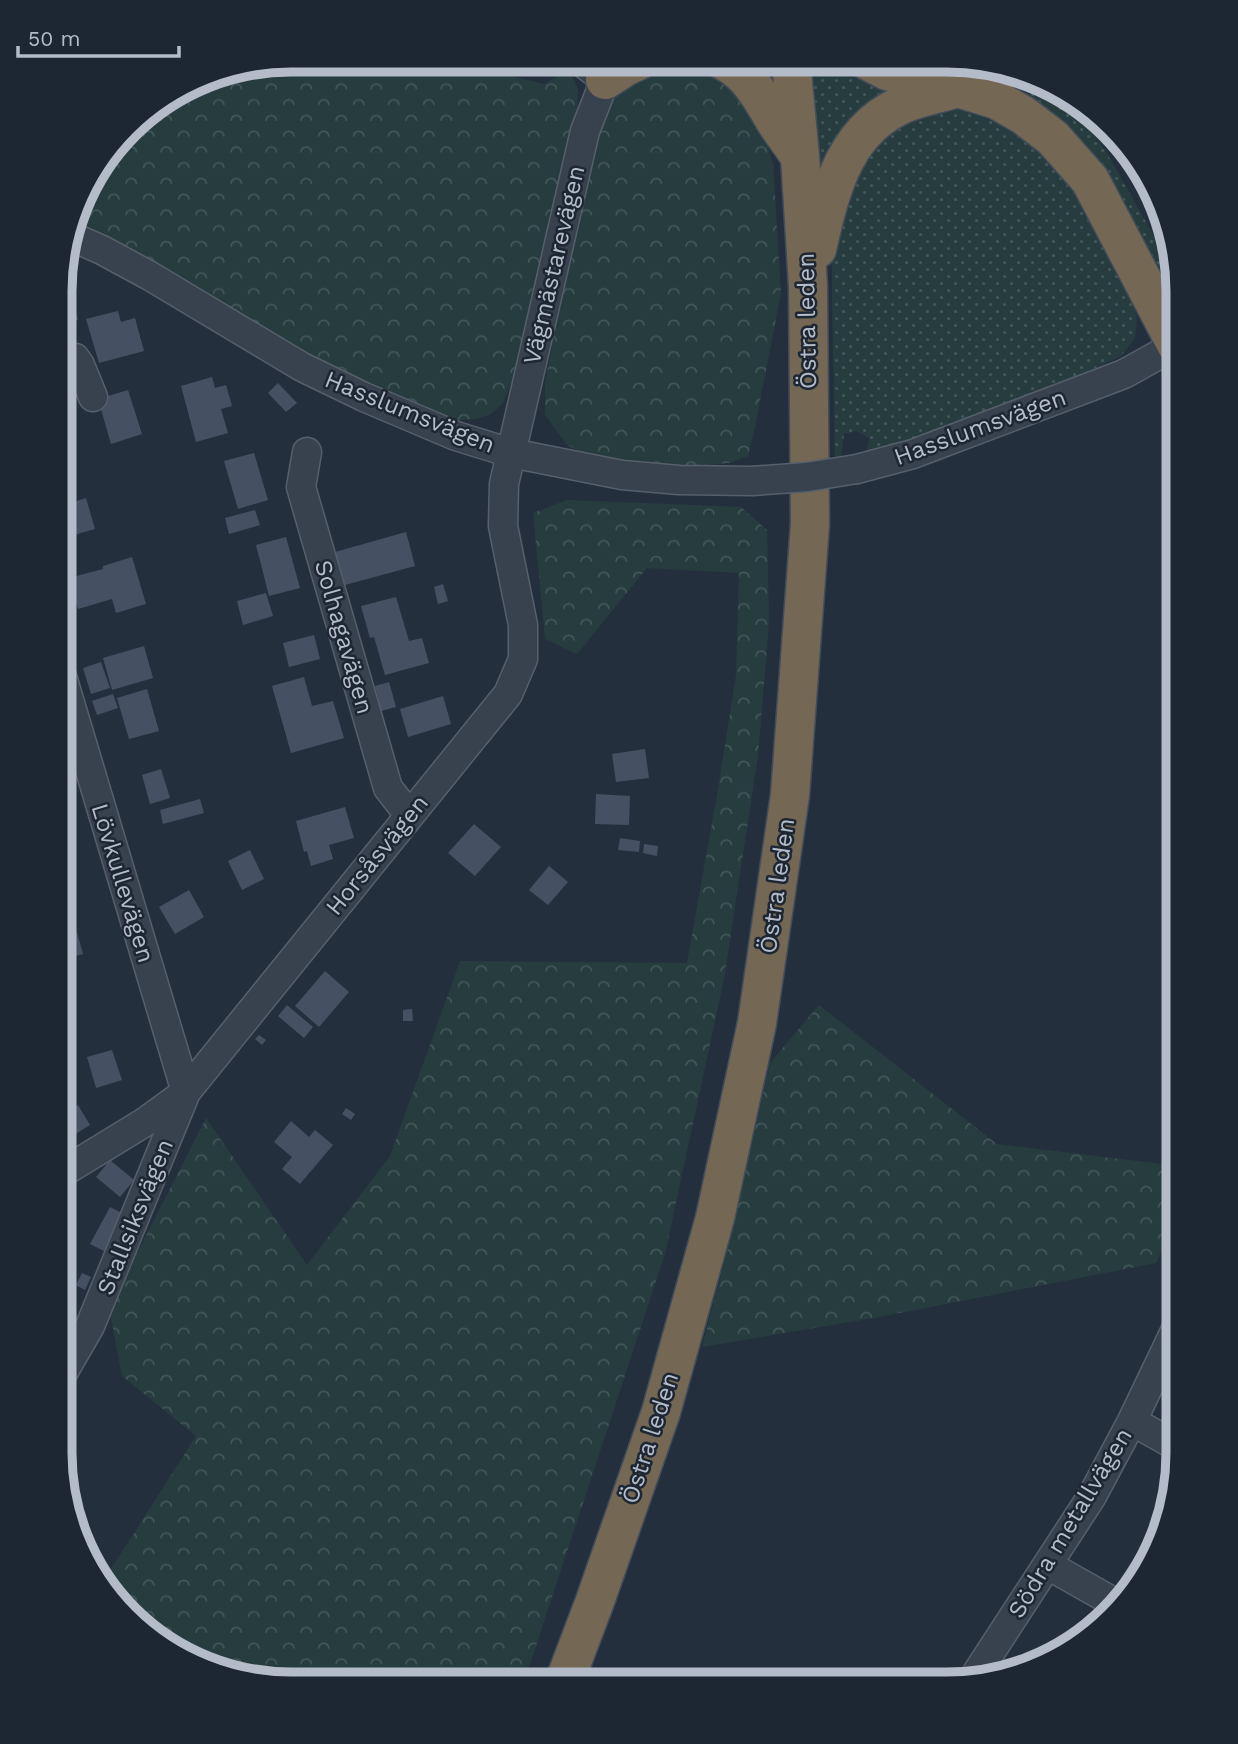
<svg xmlns="http://www.w3.org/2000/svg" width="1238" height="1744" font-family="'Work Sans',sans-serif">
	<style>
		.grass { fill: url(#grass-dots) }
		.forest { fill: url(#forest-crowns) }
		.building { fill: #455162 }
		.lines { fill: none; stroke-linecap: round; stroke-linejoin: round }
		.minor-casing { stroke: #565f6c; stroke-width: 31 }
		.highway-casing { stroke: #434c59; stroke-width: 41 }
		.minor { stroke: #38414e; stroke-width: 28 }
		.highway { stroke: #746855; stroke-width: 38 }
		.minor-bridge-casing { stroke: #565f6c; stroke-width: 31; stroke-linecap: butt }
		.minor-bridge { stroke: #38414e; stroke-width: 28 }
		.labels { text-anchor: middle; stroke-width: 5; stroke-linejoin: round; paint-order: stroke }
		.street-label { font-size: 24px; fill: #b4bcc9; stroke: #1d2633 }
		.rim { fill: none; stroke: #b4bcc9; stroke-width: 9 }
	</style>
	<defs>
		<pattern id="grass-dots" width="8" height="8" patternUnits="userSpaceOnUse" patternTransform="scale(1.75)"><rect width="8" height="8" fill="#263c3f"/><path d="M2 2h.1M6 6h.1" fill="none" stroke="#435659" stroke-width="1.8" stroke-linecap="round"/></pattern>
		<pattern id="forest-crowns" width="20" height="18" patternUnits="userSpaceOnUse" patternTransform="scale(1.75)"><rect width="20" height="18" fill="#263c3f"/><path d="M2 6a3 3 0 1 1 6 0M12 15a3 3 0 1 1 6 0" fill="none" stroke="#435659"/></pattern>
	</defs>
	<rect width="100%" height="100%" fill="#242f3e"/>
	<path class="grass" d="M809,61H851L913,88L822,189Z
		M895,61L978,62L1041,88L1068,109L1089,129L1106,151L1155,238L1171,259L1178,292L1171,288L1138,234L1096,159L1051,110L1005,83Z
		M963,105L994,115L1067,174L1107,242L1137,316L1135,338L1121,356L1039,394L889,449L867,452L869,438L856,431L844,434L841,456L835,458L832,300V223L841,187L906,113Z"/>
	<path class="forest" d="M291,60H438L544,84L569,70L578,89L577,109L527,325L512,381L503,403L491,414L476,419L459,420L432,413L354,381L73,225L90,175L139,117L216,72Z
		M676,61L701,62L722,72L762,124L773,164L781,293L755,427L748,456L729,463L673,468L592,457L567,445L545,415V384L562,292L600,128L614,99L633,78L656,65Z
		M567,500L741,507L767,530L769,623L758,756L724,979L665,1254L530,1664L522,1683H261L150,1637L104,1580L196,1436L122,1376L109,1308L206,1118L307,1265L390,1156L460,961L687,963L717,795L736,675L739,573L647,568L577,654L545,639L533,513Z
		M819,1005L997,1144L1178,1166V1212L1156,1263L879,1317L702,1347L734,1224L770,1063Z"/>
	<path class="building" d="M70,289L78,320L61,324V291Z
		M118,311L121,322L135,318L144,351L99,363L86,319Z
		M212,377L215,388L226,385L232,406L221,409L228,433L196,442L181,386Z
		M278,383L297,403L286,412L268,393Z
		M128,390L142,434L111,444L98,399Z
		M254,453L268,500L238,509L224,461Z
		M86,498L95,529L67,537L61,519V506Z
		M255,510L260,525L229,534L225,518Z
		M406,532L415,566L345,585L335,552Z
		M286,537L300,588L269,596L256,545Z
		M132,557L146,604L116,613L112,599L78,609L69,578L103,569V566Z
		M443,584L448,601L438,604L434,587Z
		M266,593L273,616L243,625L237,601Z
		M396,597L409,641L422,638L429,663L385,675L374,637L370,638L361,606Z
		M314,635L320,659L289,667L283,643Z
		M144,646L153,678L112,690L103,658Z
		M101,662L110,688L91,694L83,668Z
		M304,677L312,706L333,701L344,738L291,753L272,686Z
		M389,682L396,707L381,711L375,686Z
		M147,689L159,731L129,739L117,698Z
		M113,694L118,708L97,715L92,701Z
		M443,696L451,724L408,737L400,709Z
		M645,749L649,778L616,782L612,754Z
		M161,769L170,798L150,804L142,775Z
		M596,794L630,796L629,825L595,824Z
		M200,799L204,813L163,824L160,810Z
		M345,807L354,838L329,845L333,859L311,866L307,851L304,852L296,821Z
		M474,824L501,847L475,876L448,853Z
		M620,838L640,841L639,852L618,850Z
		M644,844L658,846L657,856L643,853Z
		M250,850L264,879L242,890L228,861Z
		M549,866L568,882L548,905L529,890Z
		M189,890L204,917L175,934L159,907Z
		M74,922L83,954L60,960V925Z
		M325,971L349,992L319,1027L295,1006Z
		M287,1005L313,1027L304,1038L278,1016Z
		M412,1009L413,1021H403V1010Z
		M259,1035L266,1040L262,1045L255,1039Z
		M112,1050L122,1080L96,1088L87,1057Z
		M78,1105L90,1125L66,1140L60,1130V1116Z
		M346,1108L355,1114L351,1120L342,1114Z
		M291,1121L309,1137L315,1130L333,1145L300,1184L282,1169L292,1157L274,1142Z
		M110,1160L134,1180L120,1197L96,1177Z
		M110,1207L124,1214L104,1251L90,1244Z
		M82,1273L91,1277L85,1290L76,1285Z
		M1164,1511L1139,1582L1134,1587L1121,1578Z"/>
	<g class="lines">
		<g class="minor-casing">
			<path id="minor" d="M70,236L102,250L150,276L302,367L364,397L456,436L511,453L622,475L679,480L752,481
				M61,357L75,358L80,365L93,397
				M307,452L301,487L388,788L409,815
				M857,469L913,454L1124,374L1178,344
				M60,1174L145,1122L186,1092L508,694L523,659V625L503,526L504,484L585,131L605,80L579,60
				M60,1378L90,1326L186,1092L61,673
				M1132,1421L1178,1447
				M1048,1565L1115,1603
				M973,1679L1092,1496L1132,1421L1178,1325"/>
		</g>
		<g class="highway-casing">
			<path id="highway" d="M724,61C749,74 761,97 775,121C782,132 791,143 798,154
				M868,61L887,71L958,88L997,100L1023,115L1053,138L1090,180L1177,346
				M605,80L625,67L638,61
				M817,249C831,188 845,125 911,101C926,96 942,93 958,88
				M564,1683L595,1601L661,1412L715,1218L757,1023L790,795L810,524L808,286L800,156L791,61"/>
		</g>
		<use href="#minor" class="minor"/>
		<use href="#highway" class="highway"/>
		<g class="minor-bridge-casing">
			<path id="minor-bridge" d="M752,481L807,477L857,469"/>
		</g>
		<use href="#minor-bridge" class="minor-bridge"/>
	</g>
	<g class="labels">
		<g class="street-label">
			<text transform="translate(554 265) rotate(-77)" y="8">Vägmästarevägen</text>
			<text transform="translate(807 321) rotate(-91)" y="8">Östra leden</text>
			<text transform="translate(410 412) rotate(22)" y="8">Hasslumsvägen</text>
			<text transform="translate(980 427) rotate(-20)" y="8">Hasslumsvägen</text>
			<text transform="translate(344 637) rotate(74)" y="8">Solhagavägen</text>
			<text transform="translate(377 855) rotate(-51)" y="8">Horsåsvägen</text>
			<text transform="translate(123 883) rotate(73)" y="8">Lövkullevägen</text>
			<text transform="translate(777 886) rotate(-82)" y="8">Östra leden</text>
			<text transform="translate(135 1217) rotate(-68)" y="8">Stallsiksvägen</text>
			<text transform="translate(650 1438) rotate(-72)" y="8">Östra leden</text>
			<text transform="translate(1070 1523) rotate(-59)" y="8">Södra metallvägen</text>
		</g>
	</g>
	<path d="M0 0H1238V1744H0ZM291 72H947A219 219 0 0 1 1166 291V1453A219 219 0 0 1 947 1672H291A219 219 0 0 1 72 1453V291A219 219 0 0 1 291 72Z" fill="#1d2633" fill-rule="evenodd"/>
	<path class="rim" d="M291 72H947A219 219 0 0 1 1166 291V1453A219 219 0 0 1 947 1672H291A219 219 0 0 1 72 1453V291A219 219 0 0 1 291 72Z"/>
	<path d="M18 46v10h161v-10" fill="none" stroke="#b4bcc9" stroke-width="3.5"/>
	<text x="28" y="46" font-size="21" fill="#b4bcc9" stroke="#1d2633" stroke-width="5" paint-order="stroke">50 m</text>
</svg>
